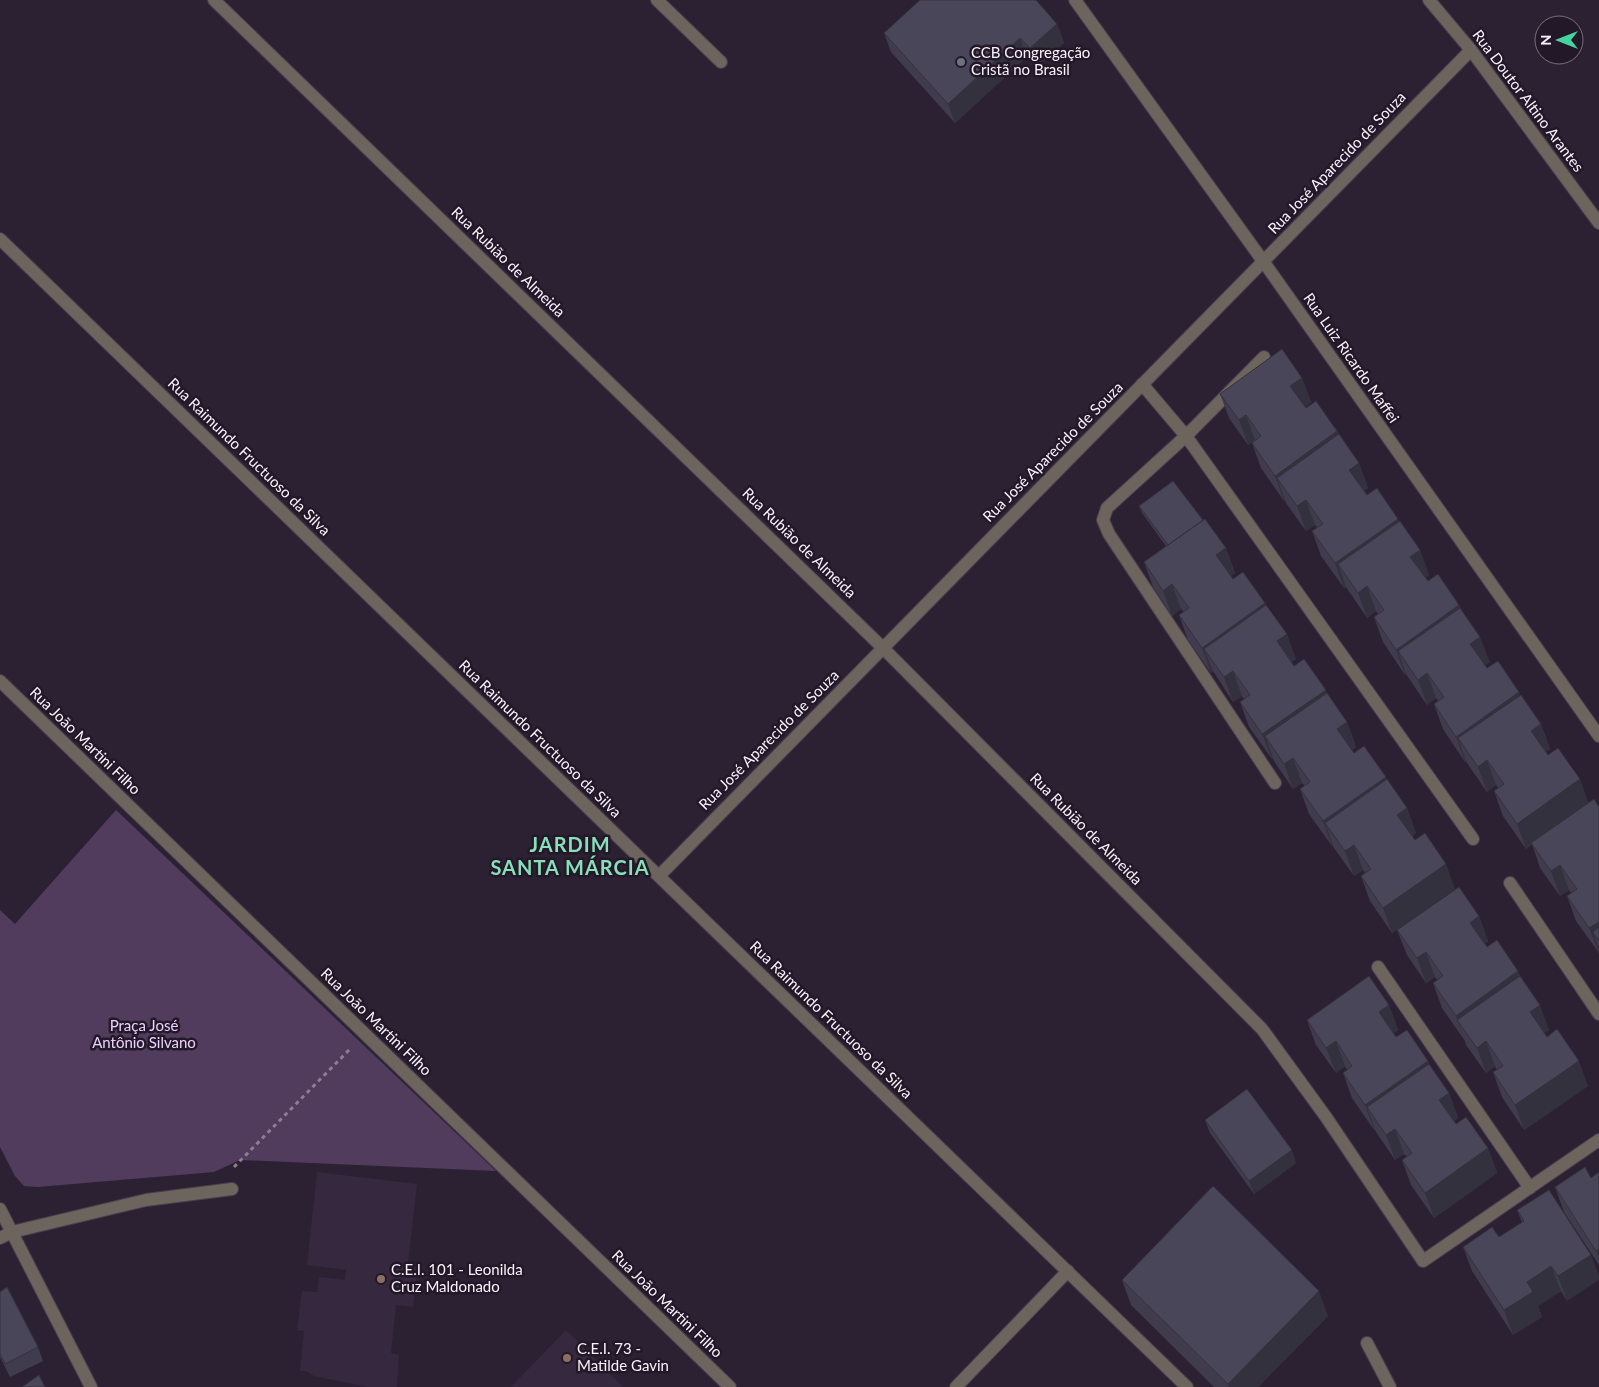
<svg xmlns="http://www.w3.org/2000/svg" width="1599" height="1387" font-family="Lato,sans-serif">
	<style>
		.built { fill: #36283e }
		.green { fill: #513c5e }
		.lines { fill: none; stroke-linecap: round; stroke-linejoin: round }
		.minor-casing { stroke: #493e4e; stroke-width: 14 }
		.path { stroke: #8a818f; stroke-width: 3; stroke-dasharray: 4 4; stroke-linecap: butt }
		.minor { stroke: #6d645e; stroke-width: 12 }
		.wall { fill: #403c4d }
		.shaded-wall { fill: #34313e }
		.building { fill: #4a4659; stroke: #34313e }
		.worship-dot { fill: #6b7280; stroke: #221828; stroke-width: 2 }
		.education-dot { fill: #8d6e63; stroke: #221828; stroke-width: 2 }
		.labels { text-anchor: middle; stroke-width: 5; stroke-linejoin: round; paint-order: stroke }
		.poi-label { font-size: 15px; fill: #f9f2fd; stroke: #221828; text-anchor: start }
		.street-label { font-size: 15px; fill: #f9f2fd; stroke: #221828 }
		.park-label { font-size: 15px; fill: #ecd0fd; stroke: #221828 }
		.district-label { font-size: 20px; font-weight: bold; letter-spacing: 1px; fill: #89dfb9; stroke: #221828 }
	</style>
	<rect width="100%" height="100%" fill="#2c2132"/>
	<path class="built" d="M317,1172L417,1184L408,1263L418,1264L413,1307L396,1305L391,1353L399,1355L397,1387H368L314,1376L306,1371H300L304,1331L297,1330L302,1291L317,1292L319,1277L345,1280L346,1270L307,1265Z
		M566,1330L623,1387H511Z"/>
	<path class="green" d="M116,810L496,1171L240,1160L214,1172L38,1187L24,1186L15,1176L0,1147V910L15,924Z"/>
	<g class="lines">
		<g class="minor-casing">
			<path id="minor" d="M214,0L883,648L1262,1029L1326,1117L1423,1261L1599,1140
				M657,0L721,62
				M1075,0L1263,261L1599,736
				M1429,0L1471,50L1599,223
				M0,239L1187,1387
				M1264,357L1186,436L1107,508L1103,520L1109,534L1275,783
				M1142,384L1186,436L1473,839
				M0,681L730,1387
				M659,876L1471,50
				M1510,883L1599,1014
				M1378,967L1530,1188
				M0,1209L91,1387
				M0,1238L12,1232L146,1200L232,1189
				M1367,1343L1390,1387
				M956,1387L1068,1271"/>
		</g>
		<path class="path" d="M234,1167L349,1050"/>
		<use href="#minor" class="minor"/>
	</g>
	<path class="wall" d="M1057,24L1064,43L1037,67L1027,57L955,123L891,52L884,33Z
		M1302,378L1311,402L1305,407L1337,431L1339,434L1359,463L1368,488L1364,491L1367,495L1399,521L1420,550L1429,575L1425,578L1428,581L1459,605L1490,662L1485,665L1487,668L1519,692L1520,695L1541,724L1550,749L1545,752L1588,803L1599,807V953L1576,921L1567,896L1571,893L1569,890L1560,896L1540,868L1532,844L1526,849L1503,816L1494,791L1498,788L1496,785L1487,792L1467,763L1466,761L1465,762L1443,729L1434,704L1438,701L1436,698L1427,705L1406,674L1405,675L1383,642L1374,617L1378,614L1376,611L1367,618L1346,587L1344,588L1321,556L1312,531L1317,527L1315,525L1306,531L1286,503L1285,500L1284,501L1261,468L1252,443L1255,440L1248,445L1229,418L1220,394Z
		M1139,506L1203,520L1226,548L1235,573L1231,576L1233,579L1265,603L1296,659L1291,662L1294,666L1327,693L1347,722L1356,747L1352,750L1354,753L1387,779L1407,808L1416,833L1412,836L1455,889L1392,933L1370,901L1361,876L1365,873L1363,870L1354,876L1334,848L1333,846H1332L1309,814L1300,789L1305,786L1302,783L1293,789L1274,761L1273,758L1272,759L1249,727L1240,702L1244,699L1242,696L1233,702L1213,671L1211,673L1188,640L1179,615L1184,612L1181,609L1172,616L1153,587L1144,562L1166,546L1142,513Z
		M1479,916L1488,941L1484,944L1487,947L1518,971L1521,978L1549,1030L1544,1033L1588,1086L1524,1130L1502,1097L1493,1072L1497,1070L1495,1066L1486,1073L1466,1045L1465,1041L1442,1008L1433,983L1437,980L1435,977L1426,983L1407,955L1397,930Z
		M1389,1005L1398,1030L1394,1033L1396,1037L1428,1061L1430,1066L1449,1093L1458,1118L1454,1121L1456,1124L1488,1148L1497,1173L1434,1218L1411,1185L1402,1160L1407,1157L1404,1154L1395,1160L1376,1132L1375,1130H1374L1352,1098L1343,1073L1347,1070L1345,1066L1336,1073L1316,1045L1307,1020Z
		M1205,1120L1296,1163L1254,1194L1210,1133Z
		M1599,1172V1265L1564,1212L1555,1187L1591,1178Z
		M1549,1190L1567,1301L1561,1291L1538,1306L1542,1317L1513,1335L1472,1271L1463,1247L1499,1237L1522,1222L1517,1210Z
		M1122,1280L1328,1316L1258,1387H1214L1131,1305Z
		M0,1292L38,1347L43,1361L10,1377L0,1357Z"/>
	<path class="shaded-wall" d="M1057,24L1064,43L1037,67L1030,48Z
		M1020,38L1027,57L955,123L948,104Z
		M1302,378L1311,402L1299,411L1290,386Z
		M1246,415L1255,440L1248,445L1239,420Z
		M1337,431L1346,456L1277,478L1285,500L1284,501L1275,476Z
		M1359,463L1368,488L1358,495L1349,470Z
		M1306,500L1315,525L1306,531L1297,506Z
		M1398,519L1407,544L1338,564L1346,587L1344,588L1335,563Z
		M1226,548L1235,573L1225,580L1216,555Z
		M1420,550L1429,575L1420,582L1410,557Z
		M1172,584L1181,609L1172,616L1163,591Z
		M1367,586L1376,611L1367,618L1358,593Z
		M1265,603L1274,628L1204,649L1213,671L1211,673L1202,648Z
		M1459,605L1468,630L1398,651L1406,674L1405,675L1396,650Z
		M1287,634L1296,659L1286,666L1277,641Z
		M1480,637L1490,662L1479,669L1470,644Z
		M1233,671L1242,696L1233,702L1224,677Z
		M1427,673L1436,698L1427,705L1418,680Z
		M1326,690L1335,715L1265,736L1273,758L1272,759L1262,734Z
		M1519,692L1529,717L1458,738L1466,761L1465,762L1456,737Z
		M1347,722L1356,747L1346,754L1337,729Z
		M1541,724L1550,749L1540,756L1531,731Z
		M1293,758L1302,783L1293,789L1284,764Z
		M1487,760L1496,785L1487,792L1478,767Z
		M1386,777L1395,802L1325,823L1333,846H1332L1323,821Z
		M1580,779L1589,804L1526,849L1517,824Z
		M1407,808L1416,833L1407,840L1397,815Z
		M1354,845L1363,870L1354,876L1345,851Z
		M1446,864L1455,889L1392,933L1383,908Z
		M1560,865L1569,890L1560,896L1551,871Z
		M1479,916L1488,941L1479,948L1470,923Z
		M1599,922V941L1593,932L1599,949V953L1589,928Z
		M1426,952L1435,977L1426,983L1417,958Z
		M1518,971L1527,996L1457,1020L1465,1041L1456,1016Z
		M1389,1005L1398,1030L1388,1037L1379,1012Z
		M1540,1005L1549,1030L1539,1037L1530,1012Z
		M1336,1041L1345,1066L1336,1073L1326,1048Z
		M1486,1041L1495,1066L1486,1073L1477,1048Z
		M1428,1061L1437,1086L1367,1107L1375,1130H1374L1365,1105Z
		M1579,1061L1588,1086L1524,1130L1515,1105Z
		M1449,1093L1458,1118L1448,1125L1439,1100Z
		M1395,1129L1404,1154L1395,1160L1386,1135Z
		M1488,1148L1497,1173L1434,1218L1425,1193Z
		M1292,1150L1296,1163L1254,1194L1249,1181Z
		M1599,1249V1257L1596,1251Z
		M1591,1255L1599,1276V1280L1567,1301L1558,1276Z
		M1551,1266L1561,1291L1538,1306L1542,1317L1513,1335L1504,1310L1527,1282Z
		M1319,1291L1328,1316L1258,1387H1229L1228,1384Z"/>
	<path class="building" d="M920,0H1036L1057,24L1030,48L1020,38L948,104L884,33Z
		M1282,349L1302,378L1290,386L1306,408L1316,401L1337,431L1275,476L1252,443L1261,436L1246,415L1239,420L1220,394Z
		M1339,434L1359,463L1349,470L1367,495L1377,488L1398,519L1335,563L1312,531L1323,524L1306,500L1297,506L1277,478Z
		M1173,481L1203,520L1168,545L1139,506Z
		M1205,519L1226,548L1216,555L1233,579L1243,572L1265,603L1202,648L1179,615L1189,608L1172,584L1163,591L1144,562Z
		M1400,521L1420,550L1410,557L1428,581L1438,574L1459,605L1396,650L1374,617L1384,610L1367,586L1358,593L1338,564Z
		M1266,605L1287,634L1277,641L1294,666L1304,659L1326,690L1262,734L1240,702L1250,695L1233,671L1224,677L1204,649Z
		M1460,608L1480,637L1470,644L1487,668L1498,661L1519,692L1456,737L1434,704L1444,697L1427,673L1418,680L1398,651Z
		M1327,693L1347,722L1337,729L1354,753L1364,746L1386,777L1323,821L1300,789L1310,782L1293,758L1284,764L1265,736Z
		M1521,695L1541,724L1531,731L1548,755L1558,748L1580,779L1517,824L1494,791L1504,784L1487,760L1478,767L1458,738Z
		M1387,779L1407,808L1397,815L1415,840L1425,833L1446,864L1383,908L1361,876L1371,869L1354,845L1345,851L1325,823Z
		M1594,799L1599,807V922L1589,928L1567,896L1577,889L1560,865L1551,871L1531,843Z
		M1459,887L1479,916L1470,923L1487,947L1497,940L1518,971L1456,1016L1433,983L1443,976L1426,952L1417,958L1397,930Z
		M1599,927V941L1593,932Z
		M1369,976L1389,1005L1379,1012L1396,1037L1407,1030L1428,1061L1365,1105L1343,1073L1352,1066L1336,1041L1326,1048L1307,1020Z
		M1520,976L1540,1005L1530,1012L1547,1037L1557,1029L1579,1061L1515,1105L1493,1072L1503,1066L1486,1041L1477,1048L1457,1020Z
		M1429,1064L1449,1093L1439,1100L1456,1124L1466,1117L1488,1148L1425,1193L1402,1160L1412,1153L1395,1129L1386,1135L1367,1107Z
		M1247,1089L1292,1150L1249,1181L1205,1120Z
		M1585,1167L1591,1178L1599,1172V1249L1596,1251L1555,1187Z
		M1213,1186L1319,1291L1228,1384L1122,1280Z
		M1549,1190L1591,1255L1558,1276L1551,1266L1527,1282L1533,1292L1504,1310L1463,1247L1492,1227L1499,1237L1524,1221L1517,1210Z
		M7,1287L38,1347L5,1364L0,1354V1292Z
		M39,1375L45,1387H22Z"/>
	<circle class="worship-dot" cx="961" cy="62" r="5"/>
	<g class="education-dot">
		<circle cx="381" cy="1279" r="5"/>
		<circle cx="567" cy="1358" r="5"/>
	</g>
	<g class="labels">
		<g class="poi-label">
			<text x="971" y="58">CCB Congregação<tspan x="971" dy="17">Cristã no Brasil</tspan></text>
			<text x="391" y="1275">C.E.I. 101 - Leonilda<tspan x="391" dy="17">Cruz Maldonado</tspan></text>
			<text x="577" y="1354">C.E.I. 73 -<tspan x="577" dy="17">Matilde Gavin</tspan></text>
		</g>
		<g class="street-label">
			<text transform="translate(1528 101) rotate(53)" y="5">Rua Doutor Altino Arantes</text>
			<text transform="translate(1337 163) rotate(-46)" y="5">Rua José Aparecido de Souza</text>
			<text transform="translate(508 262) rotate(44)" y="5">Rua Rubião de Almeida</text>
			<text transform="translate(1351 358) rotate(55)" y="5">Rua Luiz Ricardo Maffei</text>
			<text transform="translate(1053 452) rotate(-45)" y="5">Rua José Aparecido de Souza</text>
			<text transform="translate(249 457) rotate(44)" y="5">Rua Raimundo Fructuoso da Silva</text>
			<text transform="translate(799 543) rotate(44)" y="5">Rua Rubião de Almeida</text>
			<text transform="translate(540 739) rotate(44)" y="5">Rua Raimundo Fructuoso da Silva</text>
			<text transform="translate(769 740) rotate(-45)" y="5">Rua José Aparecido de Souza</text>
			<text transform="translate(85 741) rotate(44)" y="5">Rua João Martini Filho</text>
			<text transform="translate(1086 829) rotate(45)" y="5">Rua Rubião de Almeida</text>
			<text transform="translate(831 1020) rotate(44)" y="5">Rua Raimundo Fructuoso da Silva</text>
			<text transform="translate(376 1022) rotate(44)" y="5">Rua João Martini Filho</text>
			<text transform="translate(667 1304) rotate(44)" y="5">Rua João Martini Filho</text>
		</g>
		<g class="park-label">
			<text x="144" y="1031">Praça José<tspan x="144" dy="17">Antônio Silvano</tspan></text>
		</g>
		<g class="district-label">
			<text x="570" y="852">JARDIM<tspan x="570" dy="23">SANTA MÁRCIA</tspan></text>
		</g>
	</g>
	<g transform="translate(1559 40) rotate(270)"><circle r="24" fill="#221828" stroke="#786f7d"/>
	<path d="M0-4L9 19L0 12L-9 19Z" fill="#46d49e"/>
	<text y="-8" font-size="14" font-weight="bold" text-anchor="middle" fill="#f9f2fd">N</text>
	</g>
</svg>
